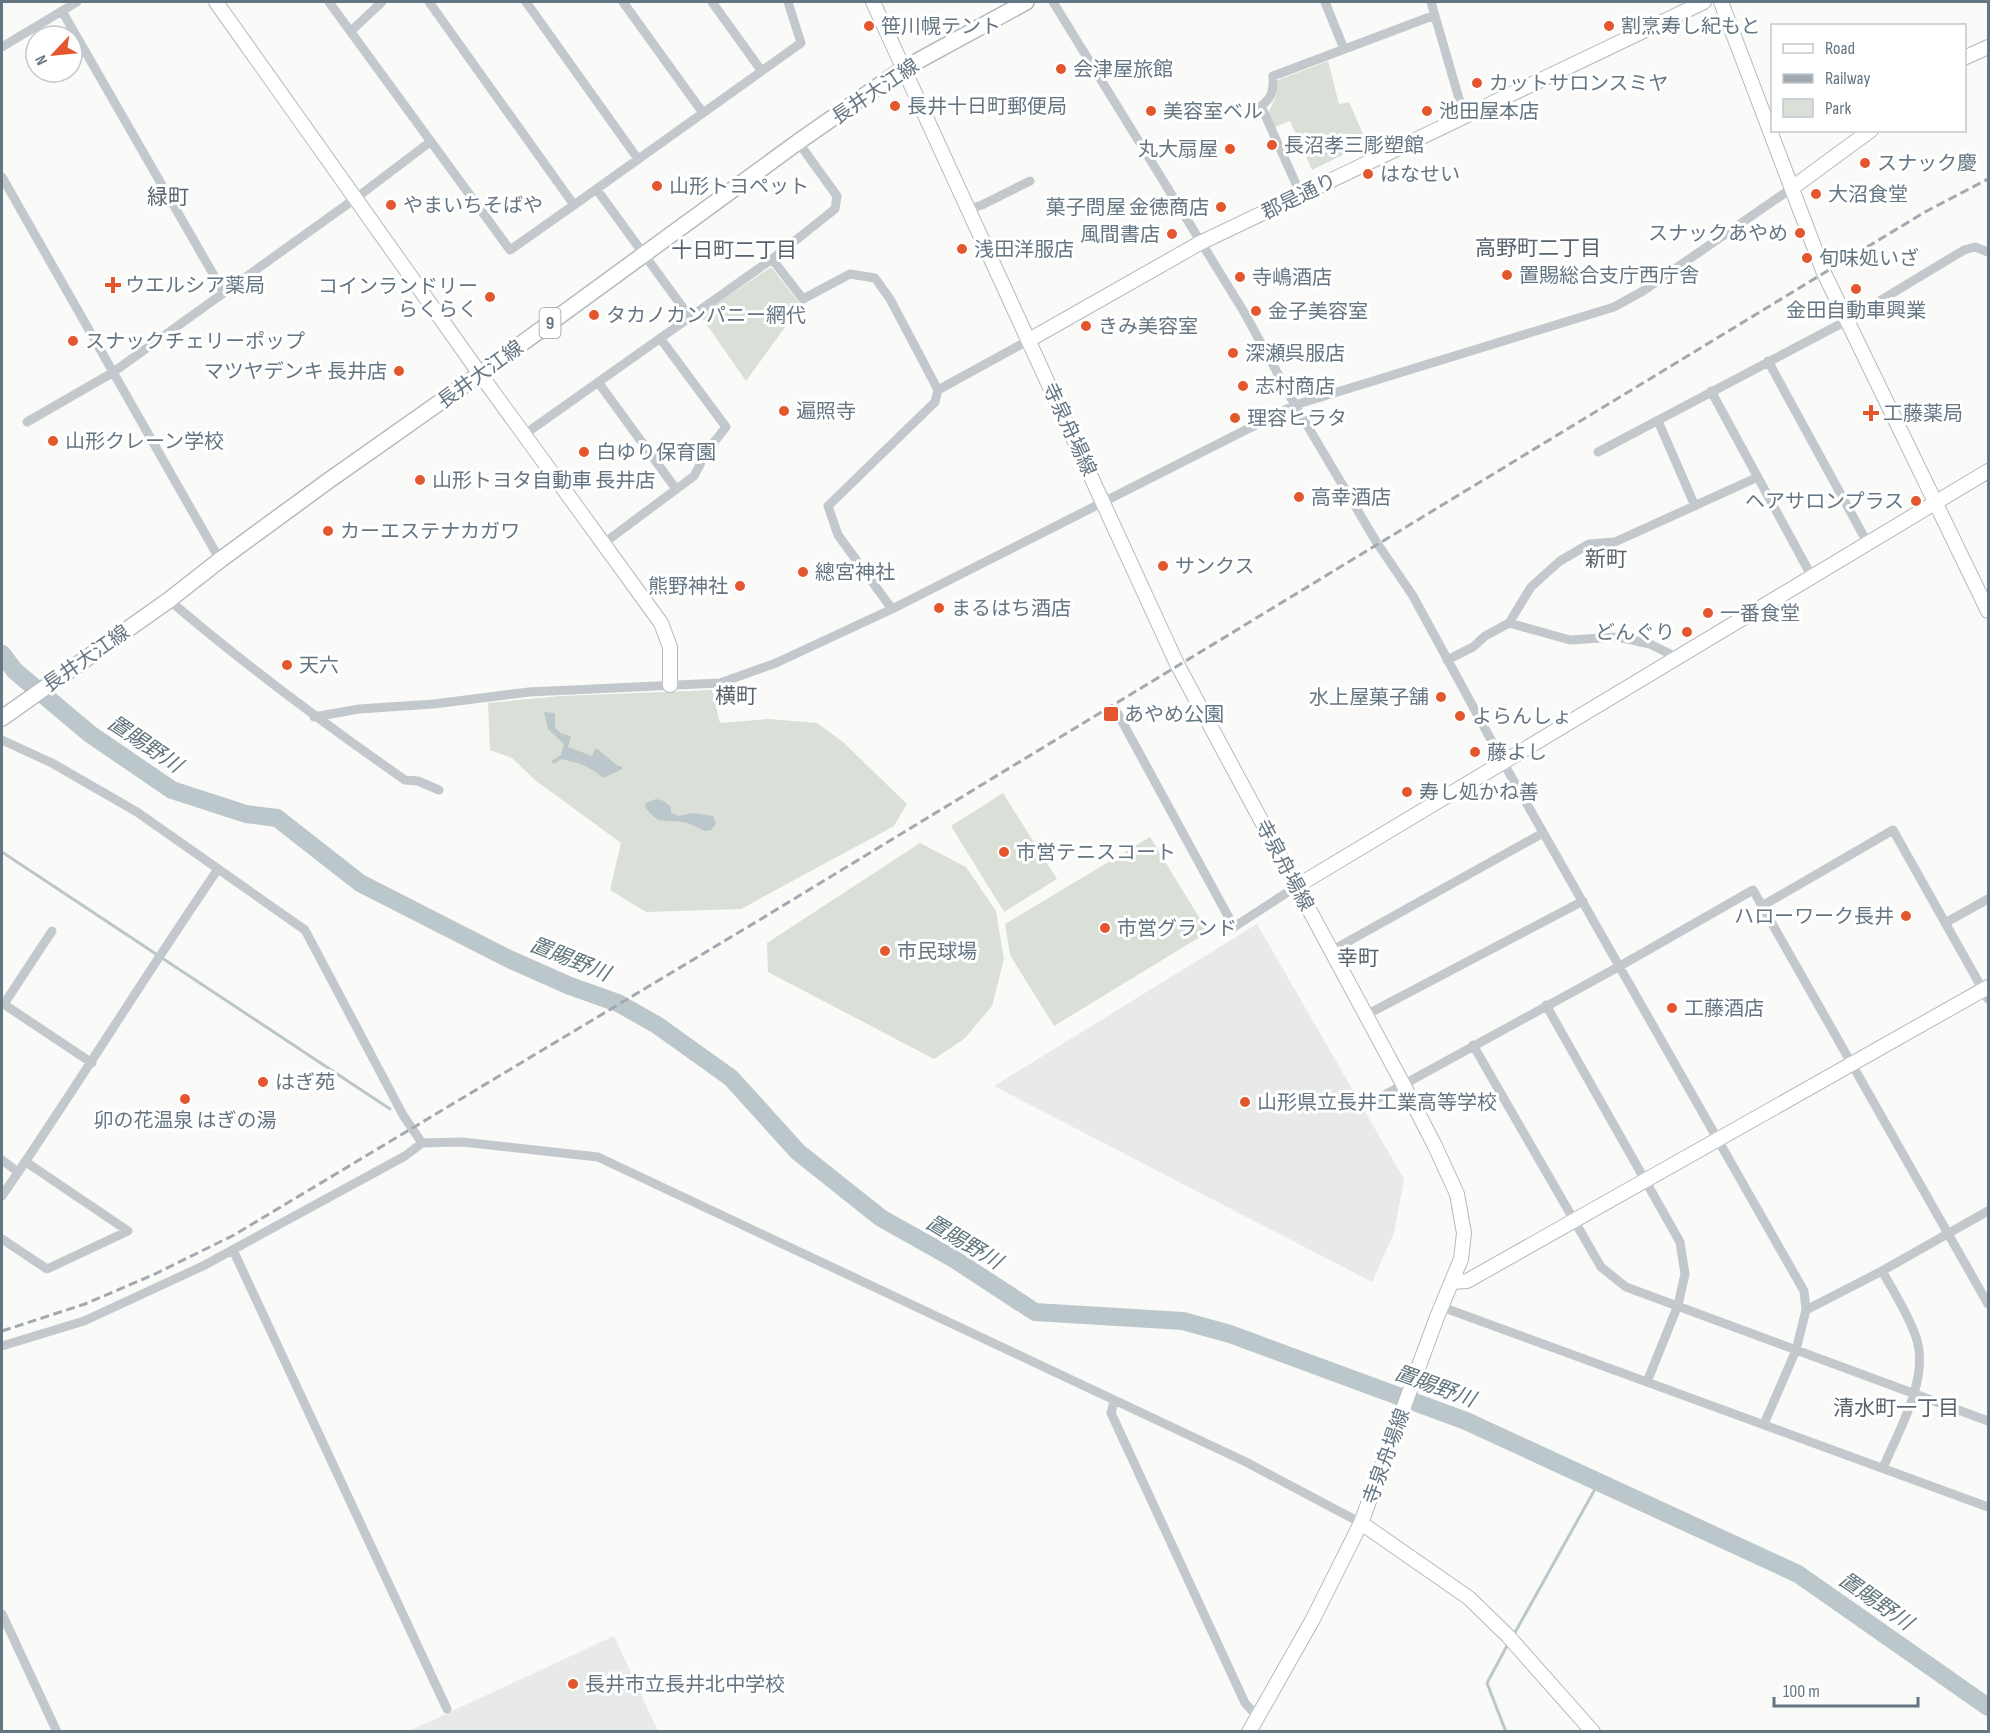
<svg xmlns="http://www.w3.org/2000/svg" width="1990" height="1733" font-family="'Sofia Sans Condensed','Noto Sans JP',sans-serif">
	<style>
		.built { fill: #e8e9e9 }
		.green { fill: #dadfd7 }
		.water { fill: #bbc7cb }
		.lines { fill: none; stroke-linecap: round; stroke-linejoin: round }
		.stream { stroke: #bbc7cb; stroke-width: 3 }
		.river { stroke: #bbc7cb; stroke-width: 18 }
		.secondary-casing { stroke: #b3babf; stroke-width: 16 }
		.primary-casing { stroke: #b5babe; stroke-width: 18 }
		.street { stroke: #c3c8cc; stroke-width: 9 }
		.secondary { stroke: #fff; stroke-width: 14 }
		.primary { stroke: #fff; stroke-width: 15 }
		.rail { stroke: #a2aab0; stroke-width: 3; stroke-dasharray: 9 4.5; stroke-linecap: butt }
		.poi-dot { fill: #e4572e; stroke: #fff; stroke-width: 2 }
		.labels { text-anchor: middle; stroke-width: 6; stroke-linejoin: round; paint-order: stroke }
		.shield { fill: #fff; stroke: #939fa8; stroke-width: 1.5 }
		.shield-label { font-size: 18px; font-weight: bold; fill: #657683 }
		.poi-label { font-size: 20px; fill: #657683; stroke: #fff; text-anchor: start }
		.street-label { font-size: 20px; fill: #657683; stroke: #fff }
		.neighbourhood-label { font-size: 21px; fill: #57646e; stroke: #fff }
		.water-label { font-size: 21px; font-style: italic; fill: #60757c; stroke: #fff }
	</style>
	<rect width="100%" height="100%" fill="#fafaf8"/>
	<path class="built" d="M1257,924L1404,1179L1394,1233L1372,1282L994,1086Z
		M614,1636L658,1731L407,1732Z"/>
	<path class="green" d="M1328,61L1339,104L1349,102L1367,143L1312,170L1290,121L1275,127L1268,113L1276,96L1278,80Z
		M771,267L801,305L746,381L700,315Z
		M712,690L720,723L769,719L817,723L843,742L907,804L894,826L741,909L646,912L610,890L621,843L535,780L512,758L490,750L488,703L561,696Z
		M1003,793L1057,879L1004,912L951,826Z
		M1150,837L1208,932L1054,1026L1010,955L1005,924Z
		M920,843L966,867L996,911L1004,959L992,1006L964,1039L934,1059L768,972L767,943Z"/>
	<path class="water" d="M544,712L555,713V728L562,734L571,736L568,747L592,756L596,748L618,766H621L622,769L603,778C592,767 576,762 561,759L554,764L551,761L561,755L564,744L548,729Z
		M656,799L664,801L671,807V812L678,816L693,813L713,816L716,824L711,830L705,831C699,828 690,823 683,822C663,820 659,825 645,807L646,803Z"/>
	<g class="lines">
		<path class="stream" d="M2,852L390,1109
			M1513,1636L1599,1482
			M1506,1732L1487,1683L1508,1644"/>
		<path class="river" d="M2,654L15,671L90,734L172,790L246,814L277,818L360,883L509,959L570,986L618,1003L657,1025L731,1078L798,1152L881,1218L954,1259L1035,1312L1183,1321L1230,1334L1466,1421L1798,1574L1988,1707"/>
		<g class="secondary-casing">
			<path id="secondary" d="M216,2L480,374L661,623L670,647V685
				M873,2L1177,664L1403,1084L1435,1146L1457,1194L1464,1233L1461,1259L1437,1317L1361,1523L1313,1619L1249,1732
				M1721,2L1824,273L1988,611
				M1964,58L1988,47
				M1792,188L1871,130
				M1029,340L1200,243L1704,2
				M1297,886L1988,471
				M1452,1282L1467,1281L1988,987
				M1361,1523L1469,1598L1508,1636L1593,1732"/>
		</g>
		<g class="primary-casing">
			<path id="primary" d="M2,718L169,600L220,560L328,481L480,374L798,142L903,69L1026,2"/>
		</g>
		<path class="street" d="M329,2L510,250L574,205
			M429,2L574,205L801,43L788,2
			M526,2L638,159
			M623,2L703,113
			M712,2L761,70
			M1053,2L1244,312L1295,405L1377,543L1413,596L1503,762L1804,1291L1806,1310L1796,1350L1764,1424
			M1325,2L1344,49
			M1431,2L1464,116
			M62,11L224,293
			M351,31L382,2
			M2,47L77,2
			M2,177L220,560
			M597,190L689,316
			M1301,195L1261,106C1272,98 1274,90 1273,76L1435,15
			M969,209L982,205L1030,181
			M772,259L803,299L850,274L875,278L890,299L938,390L935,402L828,506L838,535L892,609
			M1768,361L1868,544
			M598,382L676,489
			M938,390L1029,340
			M1711,391L1812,577
			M1658,421L1695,506
			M27,422L112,373L356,198L430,142
			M525,434L772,259L835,209L837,196L798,142
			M1598,452L1848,320L1964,250L1975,247L1988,252
			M604,543L694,476L707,451L726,427L660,338
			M169,600C245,665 323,723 405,780L418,781L439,790
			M1509,623L1570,640L1618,637L1650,644L1678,658
			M1447,660L1473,647L1485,636L1509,623L1531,587L1560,561L1589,544L1615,542L1758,477
			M1118,714L1234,927L1297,886
			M314,717L359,709L434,704L529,692L720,683L776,663L892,609L1295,405L1614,307L1643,291L1792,188
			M2,740L52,763L137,812L305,930L403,1115L422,1143
			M1762,906L1893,830L1988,999
			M1945,923L1988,899
			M1331,951L1543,833
			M2,1003L92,1063
			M4,1004L52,931
			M1546,1005L1680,1242L1685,1274L1678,1305L1647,1382
			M1366,1015L1583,901
			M1473,1045L1601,1267L1626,1287L1988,1421
			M1368,1104L1620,966L1753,890L1988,1304
			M2,1160L18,1172
			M2,1196C76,1088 144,977 218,869
			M2,1239L47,1269L128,1231L26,1162
			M233,1250L447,1709
			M1882,1271C1894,1292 1908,1314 1916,1337C1930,1378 1899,1430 1883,1468
			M1442,1307L1988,1507
			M1806,1310L1882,1271L1988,1211
			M2,1346L84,1321L203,1266L405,1156L422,1143L462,1142L598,1157L1246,1462L1361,1523
			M1114,1401L1111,1413L1245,1703L1257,1716
			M2,1614L57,1732"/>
		<use href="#secondary" class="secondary"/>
		<use href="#primary" class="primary"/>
		<path class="rail" d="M2,1331L85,1304L155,1274L234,1235L761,919L1824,273L1925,212L1988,179"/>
	</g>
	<g class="poi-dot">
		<circle cx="869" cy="26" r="6"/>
		<circle cx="1609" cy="26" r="6"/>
		<circle cx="1061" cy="69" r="6"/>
		<circle cx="1477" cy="83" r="6"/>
		<circle cx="895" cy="106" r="6"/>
		<circle cx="1151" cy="111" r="6"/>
		<circle cx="1427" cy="111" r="6"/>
		<circle cx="1272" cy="145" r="6"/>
		<circle cx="1230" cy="149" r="6"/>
		<circle cx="1865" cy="163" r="6"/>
		<circle cx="1368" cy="174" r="6"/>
		<circle cx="657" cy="186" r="6"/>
		<circle cx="1816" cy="194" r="6"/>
		<circle cx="391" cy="205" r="6"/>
		<circle cx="1221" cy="207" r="6"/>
		<circle cx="1800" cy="233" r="6"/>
		<circle cx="1172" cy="234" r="6"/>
		<circle cx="962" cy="249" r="6"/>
		<circle cx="1807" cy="258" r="6"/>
		<circle cx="1507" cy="275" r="6"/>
		<circle cx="1240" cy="277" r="6"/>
		<path d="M110 276h6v6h6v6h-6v6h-6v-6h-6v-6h6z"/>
		<circle cx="1856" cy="289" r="6"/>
		<circle cx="490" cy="297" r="6"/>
		<circle cx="1256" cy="311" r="6"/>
		<circle cx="594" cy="315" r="6"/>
		<circle cx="1086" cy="326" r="6"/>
		<circle cx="73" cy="341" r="6"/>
		<circle cx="1233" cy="353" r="6"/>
		<circle cx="399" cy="371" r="6"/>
		<circle cx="1243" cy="386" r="6"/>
		<circle cx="784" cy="411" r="6"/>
		<path d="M1868 404h6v6h6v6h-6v6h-6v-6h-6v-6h6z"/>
		<circle cx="1235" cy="418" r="6"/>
		<circle cx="53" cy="441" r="6"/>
		<circle cx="584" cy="452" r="6"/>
		<circle cx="420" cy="480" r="6"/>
		<circle cx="1299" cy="497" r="6"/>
		<circle cx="1916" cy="501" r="6"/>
		<circle cx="328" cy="531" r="6"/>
		<circle cx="1163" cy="566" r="6"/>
		<circle cx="803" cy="572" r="6"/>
		<circle cx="740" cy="586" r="6"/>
		<circle cx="939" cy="608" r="6"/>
		<circle cx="1708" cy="613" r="6"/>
		<circle cx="1687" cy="632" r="6"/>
		<circle cx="287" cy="665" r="6"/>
		<circle cx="1441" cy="697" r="6"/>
		<rect x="1103" y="706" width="16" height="16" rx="3"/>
		<circle cx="1460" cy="716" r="6"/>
		<circle cx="1475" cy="752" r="6"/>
		<circle cx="1407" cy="792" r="6"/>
		<circle cx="1004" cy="852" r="6"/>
		<circle cx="1906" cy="916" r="6"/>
		<circle cx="1105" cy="928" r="6"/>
		<circle cx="885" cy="951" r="6"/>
		<circle cx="1672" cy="1008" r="6"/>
		<circle cx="263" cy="1082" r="6"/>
		<circle cx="185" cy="1099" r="6"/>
		<circle cx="1245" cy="1102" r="6"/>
		<circle cx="573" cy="1684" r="6"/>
	</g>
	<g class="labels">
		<rect class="shield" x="539.5" y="308" width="21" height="30" rx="4.5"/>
		<g class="shield-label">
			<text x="550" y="329">9</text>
		</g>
		<g class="poi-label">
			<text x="881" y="33">笹川幌テント</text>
			<text x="1621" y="33">割烹寿し紀もと</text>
			<text x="1073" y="76">会津屋旅館</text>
			<text x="1489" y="90">カットサロンスミヤ</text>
			<text x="907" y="113">長井十日町郵便局</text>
			<text x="1163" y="118">美容室ベル</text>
			<text x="1439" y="118">池田屋本店</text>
			<text x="1284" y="152">長沼孝三彫塑館</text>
			<text x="1218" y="156" text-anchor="end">丸大扇屋</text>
			<text x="1877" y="170">スナック慶</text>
			<text x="1380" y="181">はなせい</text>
			<text x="669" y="193">山形トヨペット</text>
			<text x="1828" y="201">大沼食堂</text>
			<text x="403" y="212">やまいちそばや</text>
			<text x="1209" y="214" text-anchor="end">菓子問屋 金徳商店</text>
			<text x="1788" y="240" text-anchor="end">スナックあやめ</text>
			<text x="1160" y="241" text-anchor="end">風間書店</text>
			<text x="974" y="256">浅田洋服店</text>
			<text x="1819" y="265">旬味処いざ</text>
			<text x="1519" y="282">置賜総合支庁西庁舎</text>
			<text x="1252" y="284">寺嶋酒店</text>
			<text x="125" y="292">ウエルシア薬局</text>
			<text x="478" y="293" text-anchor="end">コインランドリー<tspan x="478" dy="23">らくらく</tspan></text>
			<text x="1856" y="317" text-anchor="middle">金田自動車興業</text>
			<text x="1268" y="318">金子美容室</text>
			<text x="606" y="322">タカノカンパニー網代</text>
			<text x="1098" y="333">きみ美容室</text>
			<text x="85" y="348">スナックチェリーポップ</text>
			<text x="1245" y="360">深瀬呉服店</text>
			<text x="387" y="378" text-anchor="end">マツヤデンキ 長井店</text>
			<text x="1255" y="393">志村商店</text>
			<text x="796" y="418">遍照寺</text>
			<text x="1883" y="420">工藤薬局</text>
			<text x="1247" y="425">理容ヒラタ</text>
			<text x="65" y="448">山形クレーン学校</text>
			<text x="596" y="459">白ゆり保育園</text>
			<text x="432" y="487">山形トヨタ自動車 長井店</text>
			<text x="1311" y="504">高幸酒店</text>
			<text x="1904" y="508" text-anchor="end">ヘアサロンプラス</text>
			<text x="340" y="538">カーエステナカガワ</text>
			<text x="1175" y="573">サンクス</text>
			<text x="815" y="579">總宮神社</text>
			<text x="728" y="593" text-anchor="end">熊野神社</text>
			<text x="951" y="615">まるはち酒店</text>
			<text x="1720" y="620">一番食堂</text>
			<text x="1675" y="639" text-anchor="end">どんぐり</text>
			<text x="299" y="672">天六</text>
			<text x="1429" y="704" text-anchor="end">水上屋菓子舗</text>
			<text x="1124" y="721">あやめ公園</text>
			<text x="1472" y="723">よらんしょ</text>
			<text x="1487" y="759">藤よし</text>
			<text x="1419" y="799">寿し処かね善</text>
			<text x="1016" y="859">市営テニスコート</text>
			<text x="1894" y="923" text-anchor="end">ハローワーク長井</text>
			<text x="1117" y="935">市営グランド</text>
			<text x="897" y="958">市民球場</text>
			<text x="1684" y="1015">工藤酒店</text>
			<text x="275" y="1089">はぎ苑</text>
			<text x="1257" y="1109">山形県立長井工業高等学校</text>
			<text x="185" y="1127" text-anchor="middle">卯の花温泉 はぎの湯</text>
			<text x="585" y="1691">長井市立長井北中学校</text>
		</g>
		<g class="street-label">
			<text transform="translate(875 91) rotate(-34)" y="7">長井大江線</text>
			<text transform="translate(1299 196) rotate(-26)" y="7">郡是通り</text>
			<text transform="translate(480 374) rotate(-36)" y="7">長井大江線</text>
			<text transform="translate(1070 429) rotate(65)" y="7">寺泉舟場線</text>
			<text transform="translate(86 658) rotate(-35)" y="7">長井大江線</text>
			<text transform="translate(1285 865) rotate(62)" y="7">寺泉舟場線</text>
			<text transform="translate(1386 1456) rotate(-70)" y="7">寺泉舟場線</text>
		</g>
		<g class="neighbourhood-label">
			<text x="168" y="204">緑町</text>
			<text x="1538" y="255">高野町二丁目</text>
			<text x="734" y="257">十日町二丁目</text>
			<text x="1606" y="566">新町</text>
			<text x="736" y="703">横町</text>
			<text x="1358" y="965">幸町</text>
			<text x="1896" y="1415">清水町一丁目</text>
		</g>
		<g class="water-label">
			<text transform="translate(145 744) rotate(34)" y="7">置賜野川</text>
			<text transform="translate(570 959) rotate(22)" y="7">置賜野川</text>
			<text transform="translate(964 1242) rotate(31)" y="7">置賜野川</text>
			<text transform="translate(1435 1386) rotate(20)" y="7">置賜野川</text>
			<text transform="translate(1876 1601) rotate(35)" y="7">置賜野川</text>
		</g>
	</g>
	<rect width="1990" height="1733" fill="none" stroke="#657683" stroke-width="6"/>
	<rect x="1771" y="24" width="195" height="108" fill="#ffffff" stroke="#c1c8cd" stroke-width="1.5"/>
	<rect x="1783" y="44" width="30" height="9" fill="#ffffff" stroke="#c1c8cd" stroke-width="1.5"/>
	<text x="1825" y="54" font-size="18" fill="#657683">Road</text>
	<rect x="1783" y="74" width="30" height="9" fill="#a2aab0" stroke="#c1c8cd" stroke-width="1.5"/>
	<text x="1825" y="84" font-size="18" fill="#657683">Railway</text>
	<rect x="1783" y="99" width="30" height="18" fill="#dadfd7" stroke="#c1c8cd" stroke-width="1.5"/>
	<text x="1825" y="114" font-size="18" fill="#657683">Park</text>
	<g transform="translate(54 54) rotate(244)"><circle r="28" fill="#ffffff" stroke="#c1c8cd" stroke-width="1.5"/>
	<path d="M0-4.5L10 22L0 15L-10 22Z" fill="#e4572e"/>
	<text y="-9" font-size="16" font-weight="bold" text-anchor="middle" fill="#657683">N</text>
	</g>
	<path d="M1774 1697v9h144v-9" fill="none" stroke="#657683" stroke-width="3"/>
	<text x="1783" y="1697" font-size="18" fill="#657683" stroke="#ffffff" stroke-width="4.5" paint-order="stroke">100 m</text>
</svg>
